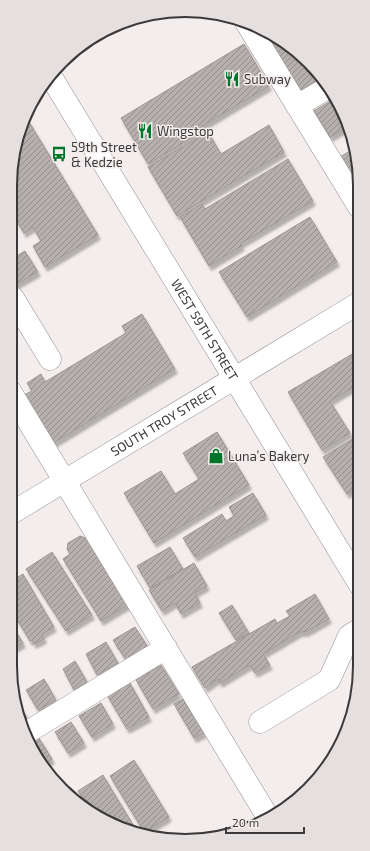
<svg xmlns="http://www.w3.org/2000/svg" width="370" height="851" font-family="'Exo 2',sans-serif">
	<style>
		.building { fill: url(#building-hatch); stroke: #9b9693; filter: url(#shadow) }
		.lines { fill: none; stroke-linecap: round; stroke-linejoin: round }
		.minor-casing { stroke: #958f8e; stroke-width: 23 }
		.minor { stroke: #fff; stroke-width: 22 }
		.labels { text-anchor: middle; stroke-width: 3; stroke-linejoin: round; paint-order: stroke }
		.poi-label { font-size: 13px; fill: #3b3939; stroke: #f4eded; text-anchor: start }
		.street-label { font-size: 13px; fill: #3b3939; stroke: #f4eded }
		.rim { fill: none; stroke: #3b3939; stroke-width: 2 }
	</style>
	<defs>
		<pattern id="building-hatch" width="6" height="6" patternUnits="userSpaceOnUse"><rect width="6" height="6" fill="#b5afad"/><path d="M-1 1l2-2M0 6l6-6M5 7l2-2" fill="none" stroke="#948f8e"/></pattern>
		<filter id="shadow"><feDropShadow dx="2.5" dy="4.5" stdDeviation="1" flood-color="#0004"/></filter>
	</defs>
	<rect width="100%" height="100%" fill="#f4eded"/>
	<path class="building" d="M265,32L291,46L323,77L299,92L263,33Z
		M244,44L269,86L196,130L198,134L148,164L121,118Z
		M334,99L347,121L349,126L330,137L314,111Z
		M26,117L98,235L45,267L33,246L41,241L33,227L24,233L10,210V185L19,129Z
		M269,125L284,152L177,216L148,167L208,132L221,154Z
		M355,148L358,162L359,188L340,157Z
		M288,159L313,201L240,244L242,246L209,266L180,217L202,204L205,209Z
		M310,217L337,262L247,317L219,272Z
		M25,251L38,272L10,288V260Z
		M142,314L175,369L52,444L22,396L32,391L27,383L41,374L45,382L126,333L122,326Z
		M359,350V389L357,385L330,401L350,433L322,450L288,392Z
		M217,432L249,485L154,543L124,493L161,471L175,494L199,479L183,453Z
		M359,435V486L347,494L323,457Z
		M253,493L266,515L195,557L183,538L222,514L226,521L234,516L229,507Z
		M80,536L88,539L129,604L101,621L63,559L70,554L67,549L68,543Z
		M170,547L183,569L150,588L137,566Z
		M52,552L92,615L66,631L26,569Z
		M194,563L207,586L195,593L200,603L181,614L175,603L162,611L149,590Z
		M23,574L54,627L42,634L44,639L34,644L32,640L30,641L10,608V582Z
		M315,594L329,619L306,632H300L263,654L270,665L255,673L250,665L220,683L218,679L205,688L192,667L275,619L277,623L290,616L286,611Z
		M232,605L249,633L236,640L219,613Z
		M10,622L23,643L10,651Z
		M135,627L148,647L126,660L113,640Z
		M106,642L118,663L97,675L86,654Z
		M75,661L87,682L74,690L63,669Z
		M161,665L179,694L153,709L136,680Z
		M44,679L56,700L38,710L26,690Z
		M130,683L149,717L127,729L107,695Z
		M15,697L27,718L19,722Z
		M183,699L204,733L194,738L174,704Z
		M101,703L113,724L92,737L79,716Z
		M71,722L84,743L68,753L55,732Z
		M39,738L52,759L44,765L31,743Z
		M134,760L169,817L144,832L110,776Z
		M103,775L138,833L97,817L91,812L78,791Z"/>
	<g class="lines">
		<g class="minor-casing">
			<g id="minor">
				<path d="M246,22L359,207"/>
				<path id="s1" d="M50,75L360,585"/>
				<path d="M297,106L329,87"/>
				<path d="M10,300L13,298L50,359"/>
				<path d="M10,391L269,819"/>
				<path id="s2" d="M10,514L359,303"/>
				<path d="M260,722L329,680L349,636L360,629"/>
				<path d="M26,733L166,648"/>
			</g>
		</g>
		<use href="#minor" class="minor"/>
	</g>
	<defs>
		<g id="restaurant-bare" transform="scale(1.2)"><path d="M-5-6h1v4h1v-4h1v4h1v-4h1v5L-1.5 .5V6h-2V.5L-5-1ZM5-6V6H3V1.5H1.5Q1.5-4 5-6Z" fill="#007428" stroke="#f4eded" stroke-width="2.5" paint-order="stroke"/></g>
		<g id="bus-bare" transform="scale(1.2)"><path d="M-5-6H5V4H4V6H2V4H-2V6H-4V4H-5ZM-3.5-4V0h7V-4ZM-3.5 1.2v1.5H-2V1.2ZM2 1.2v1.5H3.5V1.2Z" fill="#007428" stroke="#f4eded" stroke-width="2.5" paint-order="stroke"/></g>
		<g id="shop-bare" transform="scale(1.2)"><path d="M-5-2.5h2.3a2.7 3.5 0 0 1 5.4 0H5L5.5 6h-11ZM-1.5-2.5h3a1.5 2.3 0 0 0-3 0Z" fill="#007428" stroke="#f4eded" stroke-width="2.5" paint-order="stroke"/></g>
	</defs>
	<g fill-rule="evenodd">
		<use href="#restaurant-bare" x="232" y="79"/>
		<use href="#restaurant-bare" x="145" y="131"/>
		<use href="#bus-bare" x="59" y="154"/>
		<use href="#shop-bare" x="216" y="456"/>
	</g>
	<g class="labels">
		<g class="poi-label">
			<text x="244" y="84">Subway</text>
			<text x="157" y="136">Wingstop</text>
			<text x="71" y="152">59th Street<tspan x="71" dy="15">&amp; Kedzie</tspan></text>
			<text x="228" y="461">Luna’s Bakery</text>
		</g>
		<g class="street-label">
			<text dy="5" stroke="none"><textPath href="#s1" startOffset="298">WEST 59TH STREET</textPath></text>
			<text dy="5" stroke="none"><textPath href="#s2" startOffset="180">SOUTH TROY STREET</textPath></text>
		</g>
	</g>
	<path d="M0 0H370V851H0ZM185 17H185A168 168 0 0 1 353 185V666A168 168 0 0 1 185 834H185A168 168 0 0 1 17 666V185A168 168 0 0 1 185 17Z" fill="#e5dfdf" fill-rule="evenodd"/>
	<path class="rim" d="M185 17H185A168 168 0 0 1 353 185V666A168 168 0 0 1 185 834H185A168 168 0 0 1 17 666V185A168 168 0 0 1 185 17Z"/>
	<path d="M226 827v6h78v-6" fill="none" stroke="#3b3939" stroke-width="2"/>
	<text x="232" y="827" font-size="12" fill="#3b3939" stroke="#f4eded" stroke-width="3" paint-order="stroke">20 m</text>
</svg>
